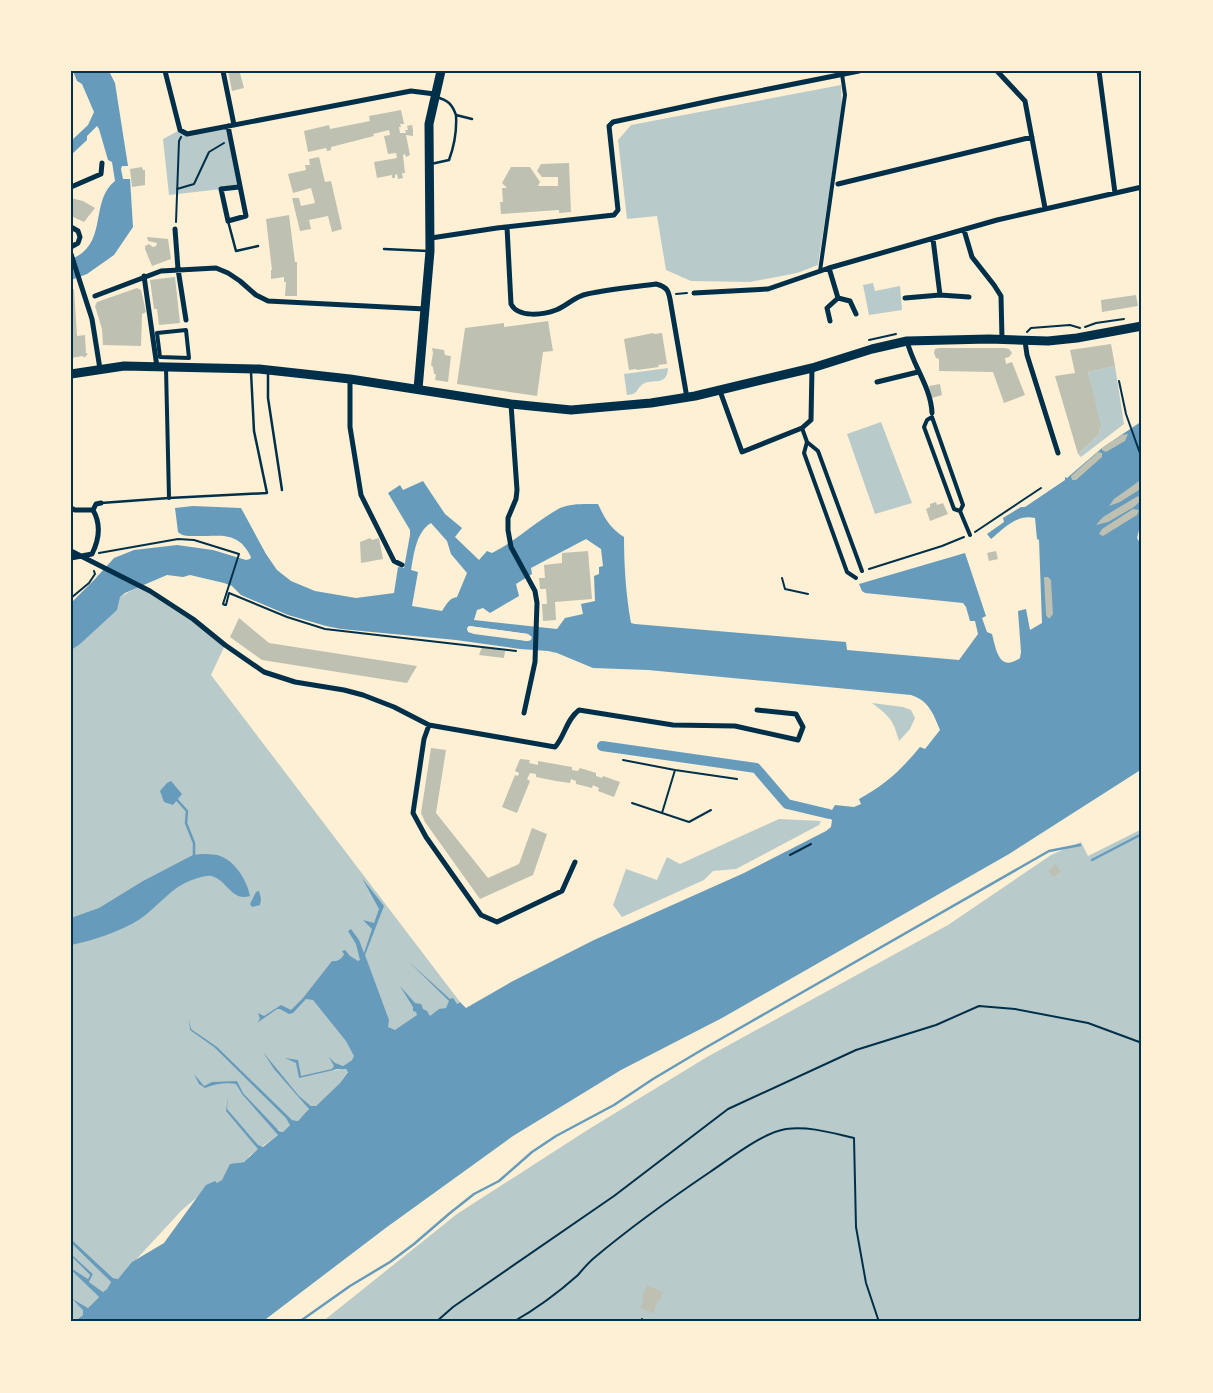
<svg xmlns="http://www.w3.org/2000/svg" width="1213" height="1393" font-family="'Roboto Condensed',sans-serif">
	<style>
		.green { fill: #b9caca }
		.water { fill: #669bbc; fill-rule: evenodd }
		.pier { fill: #fdf0d5; fill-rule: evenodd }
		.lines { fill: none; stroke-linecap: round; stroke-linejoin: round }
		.stream { stroke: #669bbc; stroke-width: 2.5 }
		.canal { stroke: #669bbc; stroke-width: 10 }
		.building { fill: #bec0b2 }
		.path { stroke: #003049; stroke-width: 2 }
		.service { stroke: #003049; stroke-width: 2.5 }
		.pedestrian { stroke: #003049; stroke-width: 4 }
		.minor { stroke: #003049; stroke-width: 5 }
		.primary { stroke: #003049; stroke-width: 9 }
		.neatline { fill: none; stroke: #003049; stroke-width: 2 }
	</style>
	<rect width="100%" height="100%" fill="#fdf0d5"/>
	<path class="green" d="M841,85L842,109L818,265L797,273L750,282L691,281L666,270L657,216L627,219L618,140L631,125Z
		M228,126L239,187L169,195L163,139L180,130L183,132Z
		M873,283L875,291L900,286L902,310L869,315L863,285Z
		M1115,366L1124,424L1081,457L1078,454L1100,433L1088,372Z
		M668,368C667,387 653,378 643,384C635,390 639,394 627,395L624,374Z
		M881,422L912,503L875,514L847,434Z
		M138,587L170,604L225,645L211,675L460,1002L354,1057L352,1060L343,1066L338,1065L333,1071L344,1068L348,1071L340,1083L316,1106H311L305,1101L309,1110L298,1121L292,1120L290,1122V1125L283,1132L277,1129L278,1135L249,1156C247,1162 243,1162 237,1163L220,1182L217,1183L215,1182L182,1210L118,1279L113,1278L71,1239V649L120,597Z
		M872,703L903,707L911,710L915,718L910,729L899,741C893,719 890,717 872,703Z
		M779,819L821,821L819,825L736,869L713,871L704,880L622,917L613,905L626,869L657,880L667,857L680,864Z
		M1142,829V1322H322L457,1214L589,1129L707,1057L948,925L1051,855L1081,842L1088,856Z
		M71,1243L111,1282L107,1289L103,1292L89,1282L93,1274L71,1254Z
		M71,1256L90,1275L88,1279L71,1268Z
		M71,1270L99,1297L88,1308L71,1298Z
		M71,1299L83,1309V1315L74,1322H71Z"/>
	<path class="water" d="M73,71H109L115,83L128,166H122L121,169L123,179H130L133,227L114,255L87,274L71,280V259C109,245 89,201 115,181L112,162L108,160L99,129L97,126L87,136V140L71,155V141L88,125L94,112L82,84L77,81Z
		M1142,421V519L1137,538L1140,543L1142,561V769L1009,854L722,1018L621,1070L513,1136L387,1227L262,1322H74L83,1315V1310L71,1298L88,1308L99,1297L71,1270V1268L88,1279L90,1275L71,1256V1254L93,1274L89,1282L103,1292L107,1289L111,1282L71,1243V1239L113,1278L118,1279L132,1262L164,1243L206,1185L215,1181L217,1183L222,1180L230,1164L244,1162L258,1149L226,1111L228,1097L227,1109L258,1145L263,1147L278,1135L242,1094L236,1084C227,1082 214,1084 205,1088L199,1084L194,1074L204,1086L212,1082L237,1081L243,1093L279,1131L283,1132L290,1125L286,1118L214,1047L190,1030L189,1019L191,1029L217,1047L292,1120L298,1121L309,1109L274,1069L263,1052L299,1096L311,1106H316L340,1083L348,1072L346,1069H338L299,1078L296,1063L285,1058L298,1060L301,1076L332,1069L334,1066L329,1057L335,1063L343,1066L352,1060L354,1056L346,1041L313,1000L306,999L293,1013L289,1014L280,1009H277L257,1023L260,1019L258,1013L264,1016L281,1005L291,1010L303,998L332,961C337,962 342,959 344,954L342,951L345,950L350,956L358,961L360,960L356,944L348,931L351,929L359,940L364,953L372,929L363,920L374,923L379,909L362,878L384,906L365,955L389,1020L388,1027L395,1030L417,1015L416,1012L413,1011V1007L400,986L415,1003L421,1004L423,1009L427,1011L430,1016L439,1009L446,1008L449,1001L408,961L450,999L453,998L457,1004L460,1002L466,1008L513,981L594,940L744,873L826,831L831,827L832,820L828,817L830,810H832L835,805L854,807L861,804L859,799C886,784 901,770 920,747L925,749L940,730C933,713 929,701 911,695L648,670L593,668L557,653L548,651L520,649L456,640L341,629L326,626L288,615L241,595L232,586L224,583L190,575L183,577L167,575L125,593L120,597L117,610L80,644L71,650V603L95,579L114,558L134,550L177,545L213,550L246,560L250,559L251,557C238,529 218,537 193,536C187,536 182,536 178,532L175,508L193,506L241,508L266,554L277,570L291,581L315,591L356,598L394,593L398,567L404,568L410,535V530L388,493L400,485L403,490L423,481L445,514L462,528L455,537L479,560L487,551L492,553C516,541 536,521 560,508C571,503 587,504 598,504C605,519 610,528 624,537C624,566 626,595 631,623L635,624L846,642L847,650L959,660L978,634L975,621H970L966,607L963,603L865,593L862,591L859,584L965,553L986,616L982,618L987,632L992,634C996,649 999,673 1020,658L1021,652L1018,611L1026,609L1030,630L1042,623L1039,540L1037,539L1035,518C1016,514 1005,528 991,539L987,534L1004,522L1003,518L1021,507H1025L1065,480V477L1067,478L1102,448ZM431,523L447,541L451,554L467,573L457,597C449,598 446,605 442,611L412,606L418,572L411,570C414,554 416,532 431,523ZM586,539L601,549L603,566L599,567V574L594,576L595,601L581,604L583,614L565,618L557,629L474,620L477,610L483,608L490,613L519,596L516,584L532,574L531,568ZM469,626L528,634L531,640L527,641L467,630Z
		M171,781L182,794L173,805L164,802L160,791L167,783Z
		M201,854C206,854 212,854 217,855C234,859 247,880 250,896C231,902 227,879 211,876C206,875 198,878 192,880C171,887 158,907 140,919C120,932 94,940 71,945V918L99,908L143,881L193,855Z
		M259,891L261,899L260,905L252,907L250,904L256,892Z"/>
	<path class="pier" d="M469,626L528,634L532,637L531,640L527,641L474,634L468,632L467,628ZM469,629L527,636L529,638L480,632Z"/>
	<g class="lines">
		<path class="stream" d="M177,800L187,811L186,823L194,843V857
			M1092,860L1142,834
			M299,1322L350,1286L390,1262L414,1244L450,1213L474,1194L499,1181L532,1152L556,1136L614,1105L653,1079L705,1048L1049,851L1080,845"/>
		<path class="canal" d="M602,746L756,768L787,804L829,814"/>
	</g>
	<path class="building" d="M228,71L240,73L244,88L232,91Z
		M401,110L404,124H400L401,127H399L400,133H406L405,130H408L407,126L412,125L413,130V136L406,135L410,155L406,157L405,154L403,155L405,173H402L403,178L398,179L397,174L395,175V178H392V175L377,178L374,162L397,158L396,153L388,154L384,136L390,135L389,130L373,134L374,136L331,147V150L327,151L326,148L308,152L304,131L329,125L330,129L370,121L369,116Z
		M319,157L325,182L331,181L342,229L332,232L328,216L309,220L311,229L300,231L292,198H299L301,206L315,203L311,188L293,193L288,174L306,170L305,165H310L309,159Z
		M569,163L571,212L559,213V210L501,214L500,202H503L502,188H507L502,183L511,167H530L540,182L538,186H558V177H542L537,171L541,164Z
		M142,167L143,170H145V185L132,187L130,169Z
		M71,198L83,201L95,208L84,222L71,216Z
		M289,215L295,262H297V296H285L286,282H284V277L271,279V270H272L266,219Z
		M147,237L168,239L171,259L152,266L145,249V246L149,244L153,247L156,246L157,243L148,241Z
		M175,277L180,323L159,325L157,309H154L150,280Z
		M137,288L141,290L146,312L142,314L141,346L103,345L102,329L95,306L97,302Z
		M71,289H74L77,336L85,335L86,353L88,354L84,358L83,356L71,358Z
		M1136,295L1138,306L1102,312L1101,300Z
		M548,321L553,351L543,352L537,396L457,384L465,328L504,323V327Z
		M653,333L654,334L662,333L667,364L658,365L659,367L637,370L636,369L629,370L624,339Z
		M1111,344L1115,366L1088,372L1101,427L1099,428L1100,433L1078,454L1055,376L1075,373L1070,350Z
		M432,348L444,350L445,355L451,356L448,382L435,380L436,374H434L433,367L431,365L433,353Z
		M939,348H1005L1009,349L1012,353L1009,357L1005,358L1006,364L1012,362L1025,395L1004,403L993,372L939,371V359L936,358L934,353L935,349Z
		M940,384L942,395L932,398L929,386Z
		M1128,434L1125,441L1106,452L1102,450V448L1122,435Z
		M1098,452L1102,453V457L1076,480H1072L1071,476Z
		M1142,479V488L1120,502L1109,506L1114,499Z
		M1138,496L1141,500L1134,507L1108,522L1096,525L1103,517Z
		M936,502L937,505L943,503L948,514L930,521L926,509L930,507V504Z
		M1133,509L1139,510L1137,515L1103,536L1099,534L1102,529Z
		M370,538L372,540L379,538L383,559L361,563L360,542Z
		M588,551L592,599L555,602L556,620L543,621L542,604H547L546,589H540L539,578H545L544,565L562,563V553Z
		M996,551L998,559L989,561L987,553Z
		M1044,577H1048L1051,580L1053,614L1050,618H1048L1046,615Z
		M239,618L269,643L417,666L407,683L262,660L230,637Z
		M482,647L505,651L504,658L479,655Z
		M431,748L446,750L436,813L488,878L519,864L532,828L547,834L533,875L480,899L425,822L421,813Z
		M520,759L530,760L529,763L538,765V761L572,767V770L578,771L580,768L596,773V776L602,778L603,776L620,782L614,797L598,791L599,788L593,785L592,788L576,784V781L571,779L570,783L556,781L536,777V774L530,773L527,779L530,781L517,813L502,807L515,775L518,776L519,773L515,771Z
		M1055,864L1061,871L1054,877L1048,871Z
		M647,1285L663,1292L659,1301L657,1300L654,1313L640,1308L644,1298L642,1297Z"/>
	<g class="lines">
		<path class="path" d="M177,189L194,184L209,152L224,143
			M176,222L179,141L181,137
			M676,294L687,293
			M1085,327L1096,323L1124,319
			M1027,332L1031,328L1070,325L1080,328
			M869,340L896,334
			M1119,381L1126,414L1142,459
			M975,532L1041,488
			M99,553L178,539L194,540L239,554L223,604L225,605
			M869,569L942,546L964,537
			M782,578L785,589L808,594
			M71,598L89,583L95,574L94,571
			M226,605L229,593L287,617L325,629L516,651
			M623,760L675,770L737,779
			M632,803L689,822L711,810
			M662,813L675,770
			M790,855L811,844
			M642,1319L643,1322
			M436,1322L453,1307L614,1196L728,1109L856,1050L936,1025L979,1006L1015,1009L1088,1023L1142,1043
			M513,1322C536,1309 559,1292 578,1275C583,1269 588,1263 594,1258C631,1227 670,1199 710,1172C731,1158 762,1133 786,1129C810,1126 832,1133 854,1138L856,1227L866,1283L879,1322
			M1138,1322L1142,1313"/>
		<path class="service" d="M436,97C448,100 452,104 456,115L472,119
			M431,164L449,160C455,144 457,132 456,115
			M228,221L236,251L258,246
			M384,249L428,251
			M268,371V398L282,490
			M101,503L169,498L267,493L254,431L251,372"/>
		<path class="pedestrian" d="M820,271L845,95L842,74
			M186,330L189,358L160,357L157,333Z
			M166,368L169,498
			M802,428L807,442L804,453L847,572L856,578
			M807,442L818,451L862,571
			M960,511L954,509L924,427L927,420L932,417L963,505L960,511L970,535"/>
		<path class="minor" d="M165,71L180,130L187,134L411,91L435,94
			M223,71L234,125
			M997,71L1025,101L1045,208
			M1099,71L1115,193
			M228,126L246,216L228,221L221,189L239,187
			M838,184L1032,137
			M71,187L101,174L102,163
			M71,227L78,231L80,237L78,243L71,247
			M507,227L511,304C518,318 543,315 556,310C567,306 575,296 587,294C609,289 633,287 656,284C669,287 669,293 671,305L687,398
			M175,229L178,269L186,320
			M964,230L972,257L994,285L1001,296L1002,339
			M431,238L497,228L614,215L618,210L609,126L613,122L719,99L859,71
			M933,239L940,295L969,297
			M71,254L92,319L100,369
			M829,268L838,298L850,301L856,314
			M144,276L157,367
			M694,293L768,289L829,268L997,220L1142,187
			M95,296L161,271L216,268L228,273L240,281L256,295L268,301L425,309
			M905,298L940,295
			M830,321L827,308L838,298
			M907,341C913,366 931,387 932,413
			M1025,341L1027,355L1058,453
			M350,379V427L361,495L394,561L402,565
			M877,382L918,372
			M720,391L742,452L802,428L811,420L812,368
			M511,404L517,490L516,499L508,518V530L511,547L535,591L537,603L535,662L524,713
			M71,508L75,510H93
			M93,510L96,504L101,503
			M71,551L150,591L193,619L225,645L264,672L295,682L344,690L363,695L394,707L429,725L555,747C565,736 566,720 579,710L673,725L735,726L798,740L803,727L796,714L757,710
			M71,558L92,554C99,540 101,524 93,510
			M429,725L424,739L413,813L426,837L481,915L497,922L562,891L575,862"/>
		<path class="primary" d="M71,374L124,366L259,369L350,379L511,404L571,410L651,403L695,396L812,368L872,349L907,341L989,339L1048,341L1077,338L1142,326
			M418,389L430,251L429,124L441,71"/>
	</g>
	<rect width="1213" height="1393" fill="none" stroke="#fdf0d5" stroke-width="145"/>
	<rect x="72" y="72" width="1068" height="1248" class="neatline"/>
</svg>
